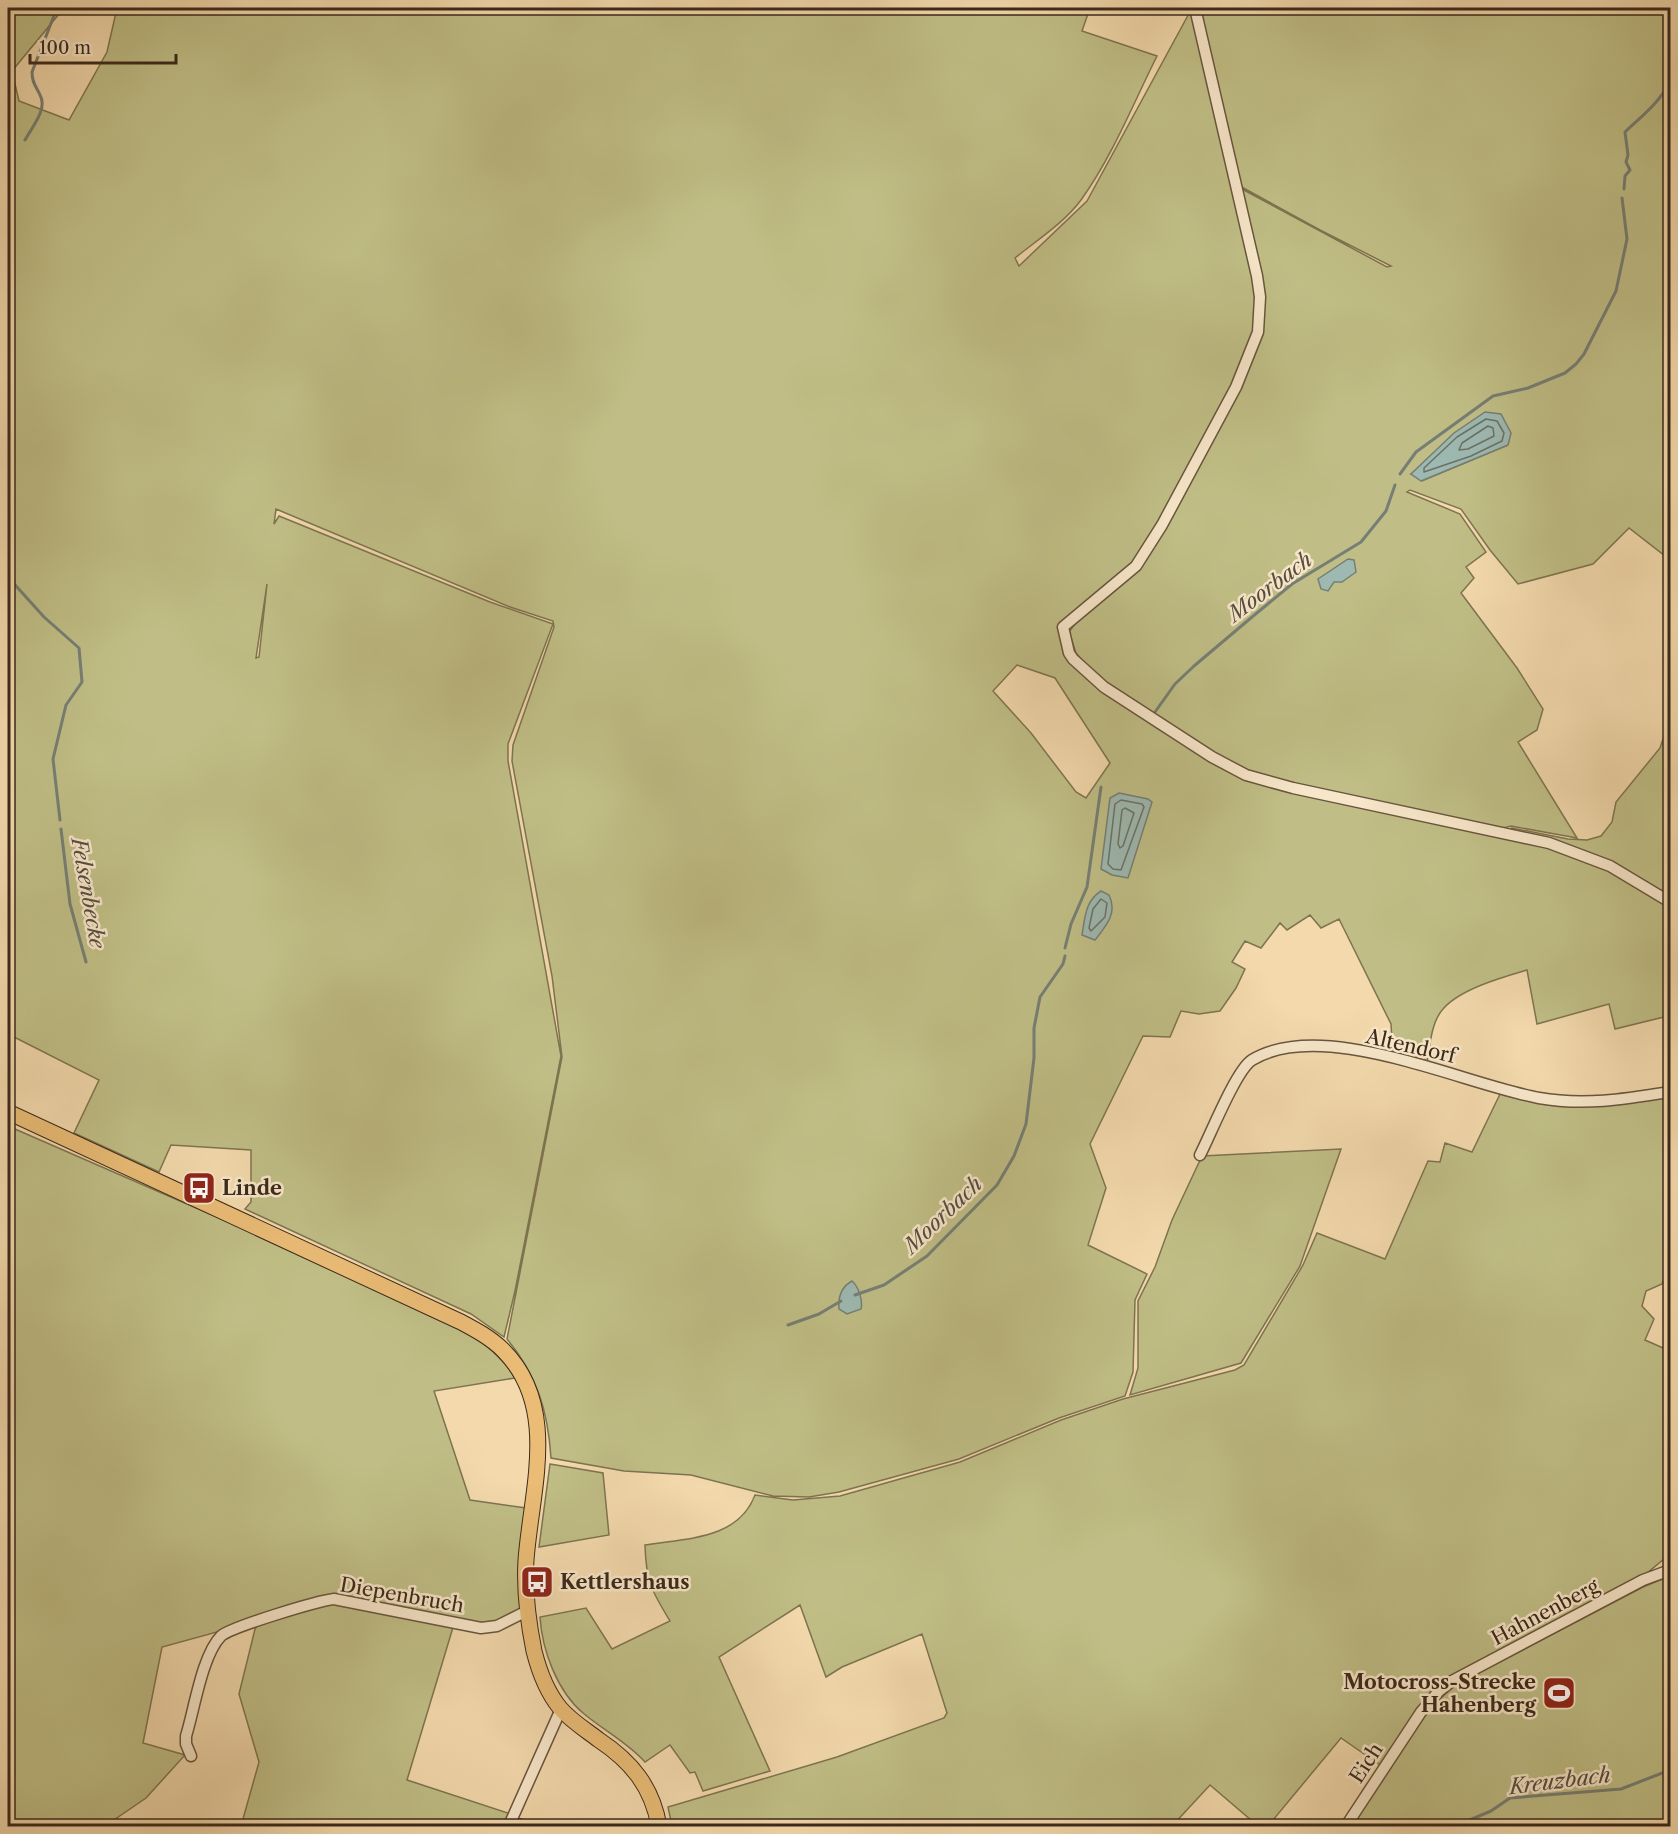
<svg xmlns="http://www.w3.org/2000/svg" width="1678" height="1834" font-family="'Libre Caslon Text',serif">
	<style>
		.green { fill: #c0be86; stroke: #7e7450; stroke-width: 1.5; fill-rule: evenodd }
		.water { fill: #9db9b1; stroke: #767f75; stroke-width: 1.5 }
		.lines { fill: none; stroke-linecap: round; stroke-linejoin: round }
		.shore { stroke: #6c7166; stroke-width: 1.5 }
		.stream { stroke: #767f75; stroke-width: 3 }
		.minor-casing { stroke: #69553e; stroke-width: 13 }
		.primary-casing { stroke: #3b291a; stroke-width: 17 }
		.minor { stroke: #f7e6c9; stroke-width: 10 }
		.primary { stroke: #eabc76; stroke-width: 15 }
		.labels { text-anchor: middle; stroke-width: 5; stroke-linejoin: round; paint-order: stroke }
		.street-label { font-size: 20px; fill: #3b291a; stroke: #f7e6c9 }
		.poi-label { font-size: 20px; font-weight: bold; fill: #3b291a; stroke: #f7e6c9; text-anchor: start }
		.water-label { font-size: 21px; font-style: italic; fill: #544d40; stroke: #f7e6c9 }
	</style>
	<rect width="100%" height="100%" fill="#f3d9ac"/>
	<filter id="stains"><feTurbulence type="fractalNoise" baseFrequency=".00333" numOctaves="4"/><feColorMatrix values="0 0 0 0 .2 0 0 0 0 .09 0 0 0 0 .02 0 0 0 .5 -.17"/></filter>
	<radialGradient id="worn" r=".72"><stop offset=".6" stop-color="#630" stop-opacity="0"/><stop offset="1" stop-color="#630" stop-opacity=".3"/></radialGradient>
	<path class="green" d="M8,8H64L12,71L19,101L69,120L107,52L117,8H1090L1082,31L1157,56C1133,104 1112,157 1081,200C1064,223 1037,240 1015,258L1019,266L1087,201L1192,8L1244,231L1258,311L1249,353L1160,523L1132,565L1061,628L1068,660L1088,680L1157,728L1244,778L1549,846L1609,867L1670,905V1045L1664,1017L1615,1029L1609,1004L1537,1024L1527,970C1503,977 1460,989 1443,1009C1431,1022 1430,1046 1427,1063L1393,1056L1391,1024L1339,919L1321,928L1310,915L1287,930L1280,923L1261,948L1245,941L1232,962L1245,969L1236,988L1220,1011L1199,1014L1181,1011L1170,1037L1143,1036L1090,1144L1106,1188L1088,1245L1147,1274L1135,1300L1133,1372L1125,1396L1059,1418L959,1459L839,1492L809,1497L773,1496L691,1475L624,1471L551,1458C548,1411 537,1375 507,1339L562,1057L552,976L512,761L513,745L554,627L553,621L510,607L276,509L274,524L279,516L490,602L553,624L508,744V761L561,1056L515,1291L504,1337L471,1314L245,1209L251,1202V1150L171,1145L159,1172L74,1133L99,1080L8,1034ZM267,584L259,657L256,658ZM1017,665L1055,678L1110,763L1086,798L1076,792L1031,733L993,691ZM1120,793L1130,868L1128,877Z
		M1199,8H1670V557L1669,559L1629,528L1593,564L1518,584L1490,550L1461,509L1410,490L1407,492L1460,514L1486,552L1466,567L1474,578L1461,593L1517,668L1543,709L1537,730L1518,742L1577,838L1511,826L1503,828L1293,786L1225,762L1093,673L1076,653L1069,632L1077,621L1130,578L1262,328L1240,188L1387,267L1391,266L1320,230L1238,185ZM1508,445L1422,481L1411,474Z
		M1670,718V898L1611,865L1503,831L1512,828L1568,839L1587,840L1601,836L1612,822L1616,802L1660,748Z
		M1501,1092L1539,1100L1670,1095V1264L1662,1284L1646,1291L1642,1306L1654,1319L1645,1340L1670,1351V1554L1641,1578L1450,1677L1424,1701L1380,1765L1341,1738L1268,1826H1258L1210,1785L1172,1826H672L668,1807L837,1757L944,1718L947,1713L922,1634L842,1667L826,1677L800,1605L719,1657L770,1771L703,1791L695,1772L690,1773L670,1745L645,1762C627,1742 603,1730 583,1713C557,1691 542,1650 540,1617L586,1608L612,1649L670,1621C651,1590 646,1581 645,1545C686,1538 738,1540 755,1495L793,1500L840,1496L960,1462L1061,1420L1123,1399L1235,1370L1244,1365L1303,1265L1317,1233L1385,1259L1428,1161L1440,1162L1445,1143L1472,1152Z
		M8,1126L398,1296C441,1317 489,1336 515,1378L434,1391L470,1500L526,1508L524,1611L490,1627L344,1597L162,1647L143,1743L185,1755L146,1798L105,1826H8Z
		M1341,1149L1300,1266L1241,1363L1130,1395L1138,1368V1301L1155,1267L1172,1220L1202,1156Z
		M550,1464L603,1473L609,1535L539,1547Z
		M1670,1576V1826H1351L1424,1714L1455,1685L1643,1587Z
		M343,1601L454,1624L407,1780L511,1814L506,1826H241L259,1762L239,1694L255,1629L259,1623Z"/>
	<path class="water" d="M1485,412L1501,414L1511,433L1508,445L1421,481L1411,474L1454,433Z
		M1348,559L1354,560L1356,572L1342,582H1334L1328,591L1321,589L1318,579Z
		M1119,793L1148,799L1152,802L1128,878L1112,875L1101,869L1110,798Z
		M1101,891L1109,895C1118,913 1106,926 1095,940L1082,935C1085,918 1085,901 1101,891Z
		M852,1281C859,1287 863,1301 861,1309L847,1314L839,1309C838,1298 841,1287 852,1281Z"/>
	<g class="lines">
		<path class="shore" d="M1486,419L1497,421L1504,433L1502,441L1471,456L1424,472V468L1457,437Z
			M1488,426L1493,428L1494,436L1468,449L1459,450L1462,443Z
			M1121,800L1142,804L1144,807L1121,870L1113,869L1108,864L1115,804Z
			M1125,808L1134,813L1123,846L1120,848L1118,844L1122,810Z
			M1101,899L1107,903L1105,917L1091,931L1089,928L1093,909Z"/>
		<path class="stream" d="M25,140C32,127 48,109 40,95C36,86 32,83 32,72L57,8
			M1624,189L1625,176L1630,170L1626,162L1628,155L1625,132C1642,116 1659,103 1670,82
			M1400,474L1416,452L1493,396L1528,388L1565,373L1576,364L1584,354L1616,291L1627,239L1622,198
			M8,577L44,617L79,648L82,682L66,705L53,759L60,820
			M1155,712L1175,684L1194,666L1252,617L1292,584L1361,542L1386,511L1395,485
			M61,829L70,904L86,962
			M1065,948L1071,924L1087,887L1101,787
			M855,1295L884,1285L927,1256L997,1185L1014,1156L1026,1124L1034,1058V1028L1040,997L1063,964L1065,956
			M788,1325L819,1314L841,1301
			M1455,1826L1491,1811L1510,1798L1621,1789L1670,1770"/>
		<g class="minor-casing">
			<path id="minor" d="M1195,8L1257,276L1260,297L1258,332L1236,387L1162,525L1136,566L1063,627L1069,653L1073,659L1104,687L1212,757L1246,775L1293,788L1549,843L1610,866L1670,902
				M1200,1155C1210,1136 1236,1070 1252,1060C1323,1017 1463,1084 1539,1098C1584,1106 1626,1099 1670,1092
				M191,1756L186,1744V1736C194,1711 202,1655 221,1636C231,1627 317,1601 334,1599L481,1628L497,1626L527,1611
				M524,1826L511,1821L561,1709
				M1346,1826L1421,1712L1439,1691L1452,1681L1643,1580L1670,1570"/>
		</g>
		<g class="primary-casing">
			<path id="primary" d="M8,1112L461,1322C476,1330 491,1338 503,1350C560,1407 531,1491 526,1560C524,1591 528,1621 534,1651C539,1671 547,1692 560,1708C571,1721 586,1730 599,1740C632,1762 652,1787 659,1826"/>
		</g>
		<use href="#minor" class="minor"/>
		<use href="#primary" class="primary"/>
	</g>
	<defs>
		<g id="bus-square" transform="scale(1.725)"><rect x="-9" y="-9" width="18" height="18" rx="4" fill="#8f2418" stroke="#f7e6c9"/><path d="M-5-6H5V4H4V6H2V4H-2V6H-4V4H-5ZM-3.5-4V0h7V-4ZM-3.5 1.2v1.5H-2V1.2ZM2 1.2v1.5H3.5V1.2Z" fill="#fff"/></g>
		<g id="stadium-square" transform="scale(1.725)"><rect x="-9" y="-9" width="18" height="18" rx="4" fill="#8f2418" stroke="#f7e6c9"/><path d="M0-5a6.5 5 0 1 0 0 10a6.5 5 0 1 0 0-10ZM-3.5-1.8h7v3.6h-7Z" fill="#fff"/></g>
	</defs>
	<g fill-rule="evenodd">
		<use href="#bus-square" x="199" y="1188"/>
		<use href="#bus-square" x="537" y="1582"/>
		<use href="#stadium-square" x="1559" y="1693"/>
	</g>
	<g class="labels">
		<g class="street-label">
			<text transform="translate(1411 1046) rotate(13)" y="7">Altendorf</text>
			<text transform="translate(402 1595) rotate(10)" y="7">Diepenbruch</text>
			<text transform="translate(1545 1612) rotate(-28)" y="7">Hahnenberg</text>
			<text transform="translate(1366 1763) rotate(-57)" y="7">Eich</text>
		</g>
		<g class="poi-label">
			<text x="222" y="1195">Linde</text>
			<text x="560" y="1589">Kettlershaus</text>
			<text x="1536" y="1689" text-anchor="end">Motocross-Strecke<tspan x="1536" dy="23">Hahenberg</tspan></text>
		</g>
		<g class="water-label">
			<text transform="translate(1270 587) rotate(-37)" y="7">Moorbach</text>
			<text transform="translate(88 893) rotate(80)" y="7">Felsenbecke</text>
			<text transform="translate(943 1215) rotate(-44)" y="7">Moorbach</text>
			<text transform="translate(1560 1781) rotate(-7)" y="7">Kreuzbach</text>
		</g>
	</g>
	<rect width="1678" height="1834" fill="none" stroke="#f3d9ac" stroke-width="30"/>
	<rect x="9" y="9" width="1660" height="1816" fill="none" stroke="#3b291a" stroke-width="3"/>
	<rect x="15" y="15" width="1648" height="1804" fill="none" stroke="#3b291a" stroke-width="1.5"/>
	<path d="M30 54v9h146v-9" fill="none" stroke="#3b291a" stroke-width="3"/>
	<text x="39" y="54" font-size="18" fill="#3b291a" stroke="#f7e6c9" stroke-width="4.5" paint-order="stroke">100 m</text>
	<rect width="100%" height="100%" filter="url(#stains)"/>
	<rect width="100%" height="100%" fill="url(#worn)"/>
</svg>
